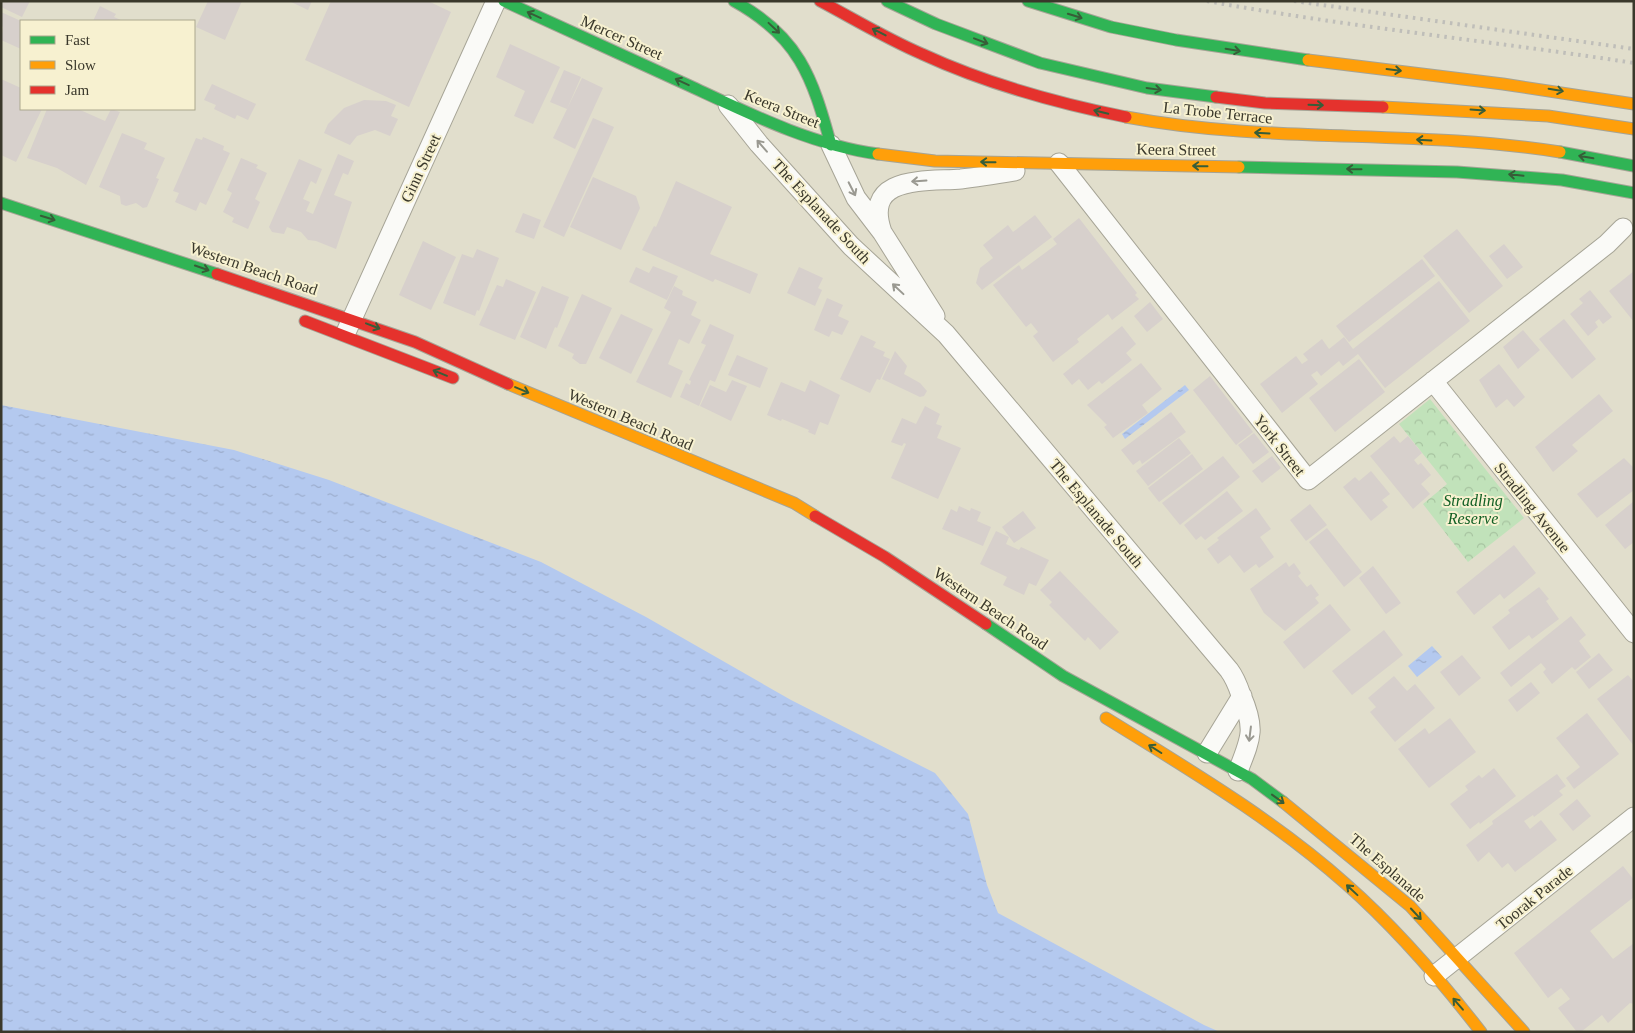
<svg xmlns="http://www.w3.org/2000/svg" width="1635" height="1033" font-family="'Times New Roman',serif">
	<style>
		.park { fill: url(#park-crowns) }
		.water { fill: url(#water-ripples) }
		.building { fill: #d7d0cc }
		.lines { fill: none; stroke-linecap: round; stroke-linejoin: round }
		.street-casing { stroke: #a6a496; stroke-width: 21 }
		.fast-casing { stroke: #a6a496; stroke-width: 13 }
		.slow-casing { stroke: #a6a496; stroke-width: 13 }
		.jam-casing { stroke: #a6a496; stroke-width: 13 }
		.street { stroke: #fafaf7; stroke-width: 19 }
		.fast { stroke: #30b455; stroke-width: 11 }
		.slow { stroke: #ff9f0a; stroke-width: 11 }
		.jam { stroke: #e5322d; stroke-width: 11 }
		.rail { stroke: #bfbeb9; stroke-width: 4; stroke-dasharray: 2.5 5; stroke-linecap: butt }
		.oneway { stroke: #375d38 }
		.oneway2 { stroke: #9a9991 }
		.labels { text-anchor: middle; stroke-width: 4; stroke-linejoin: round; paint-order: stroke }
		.street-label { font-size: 16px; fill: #3a382b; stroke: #f7f1d0 }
		.park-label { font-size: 16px; font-style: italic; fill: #105f23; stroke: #f7f1d0 }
	</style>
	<defs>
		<pattern id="park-crowns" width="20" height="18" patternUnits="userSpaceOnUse" patternTransform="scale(1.25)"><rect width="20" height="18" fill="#c1e2ba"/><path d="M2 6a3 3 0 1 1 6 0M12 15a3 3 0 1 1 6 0" fill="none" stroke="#a7c3a0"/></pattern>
		<pattern id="water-ripples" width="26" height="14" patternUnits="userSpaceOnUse" patternTransform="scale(1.25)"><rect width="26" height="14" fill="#b4c9ef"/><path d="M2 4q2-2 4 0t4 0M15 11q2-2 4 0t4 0" fill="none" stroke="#9cadcd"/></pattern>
	</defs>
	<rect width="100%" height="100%" fill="#e1decc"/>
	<path class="park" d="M1430,399L1524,518L1468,562L1423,504L1447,484L1399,424Z"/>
	<path class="water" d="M1185,385L1189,390L1125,439L1122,434Z
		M1,405L234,450L329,480L541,562L646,617L791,700L935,773L968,814L987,885L998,913L1204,1025L1220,1032H1Z
		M1432,646L1442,657L1417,677L1408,666Z"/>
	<path class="building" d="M1,1H30L22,17L1,7Z
		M208,1H242L225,40L196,27Z
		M289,1H312L308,10Z
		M331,1H428L451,12L409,107L305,60Z
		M100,6L116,14L114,17L123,21H93Z
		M1,12L21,21V49L1,40L3,27L1,26Z
		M510,44L560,67L533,124L514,116L525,91L496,77Z
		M564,70L581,77L567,109L550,102Z
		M582,78L603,88L575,149L553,138Z
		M1,79L21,88V109H42L16,162L1,155Z
		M212,84L256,104L248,120L237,115L235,119L214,109L216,105L204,100Z
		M364,100L386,101L396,105L391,116L398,119L390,136L375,130L357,136L350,145L324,133L328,124L344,108Z
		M47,109H78L105,121L111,109L120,112L86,185L57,168L27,158Z
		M593,118L614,127L564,237L543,227Z
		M122,133L147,143L144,149L165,158L156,178L159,179L147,207L143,208L136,203L126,206L121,204L120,196L99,187Z
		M203,137L224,146L223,150L230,153L206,205L200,202L196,211L175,202L179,193L173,191L196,138L202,140Z
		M338,154L354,161L348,175L343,173L334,195L352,202L336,249L316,241L308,240L301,232L287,227L284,234L272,232L269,227L299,159L322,169L316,184L311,181L303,199L310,202L306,211L313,214Z
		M241,158L258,165L256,168L267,173L255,199L260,202L248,229L232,222L234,218L223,212L232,193L227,190Z
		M593,177L636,196L640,208L621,250L570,227Z
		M676,181L732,207L710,254L758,274L750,294L715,279L713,282L642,250L654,226L656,227Z
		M523,213L541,220L534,239L515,232Z
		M1035,215L1052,237L982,290L976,283L980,268L993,258L983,245L1008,225L1013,232Z
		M1079,218L1137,293L1135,295L1139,299L1112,320L1108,314L1077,339L1079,342L1053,362L1033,336L1038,332L1031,323L1026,327L993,285L1019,265L1022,270L1057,244L1053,239Z
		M1457,229L1503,286L1469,313L1423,256Z
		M423,241L456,257L431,310L399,295Z
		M1504,244L1523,267L1507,279L1489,256Z
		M477,249L499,258L479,311L477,310L475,316L443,303L462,254L473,258Z
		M1422,259L1435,276L1349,342L1336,326Z
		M653,266L678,276L667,300L629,282L636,267L649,273Z
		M799,267L823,278L818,288L822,290L815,306L787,293Z
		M1634,271V322L1609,291Z
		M506,279L536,292L515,340L479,325L497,285L503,287Z
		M1439,281L1470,321L1385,388L1358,354L1343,366L1339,361L1321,376L1317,371L1311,375L1318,384L1282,413L1260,384L1296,356L1302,364L1308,360L1303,354L1322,339L1329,349L1344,337L1353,349Z
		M542,286L569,297L557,328L555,327L546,349L520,337Z
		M674,286L683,291L682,295L697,302L691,315L701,320L689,344L679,339L668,364L683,371L671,398L636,382L671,312L664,308Z
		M1590,290L1612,317L1603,324L1599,319L1595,322L1598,327L1588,336L1570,314L1583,303L1579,299Z
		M582,294L612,308L586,364H580L572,358L574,354L558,346Z
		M827,298L843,305L838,316L849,321L842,335L832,331L829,337L814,330Z
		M1150,302L1163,319L1147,332L1134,316Z
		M621,314L653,329L631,374L599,358Z
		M1564,319L1596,359L1572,379L1539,339Z
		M710,324L734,335L733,339L715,382L710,380L699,406L680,397L686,383L690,385L691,381L689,380L706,345L701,343Z
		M1122,326L1136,344L1126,353L1132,360L1102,384L1099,381L1088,390L1079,379L1072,385L1063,374Z
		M1523,330L1540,350L1518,369L1503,347Z
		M861,335L876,342L873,347L885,352L883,356L890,359L880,380L877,379L870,393L840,379Z
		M895,351L907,366L904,374L920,383L927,391L924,396L920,397L882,379Z
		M737,355L768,368L760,388L728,375Z
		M1359,359L1385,392L1335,432L1309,398Z
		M1141,363L1162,389L1142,405L1148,413L1113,438L1104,427L1107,425L1087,405Z
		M1499,364L1525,397L1514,407L1507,399L1496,408L1479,380Z
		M1210,376L1253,432L1236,445L1193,390Z
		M732,380L747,386L731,421L700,406L710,385L726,392Z
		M810,380L840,395L828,425L820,422L815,435L808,432L809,430L782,419L781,421L767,415L781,382L805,392Z
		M1599,394L1613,411L1572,445L1578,451L1553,472L1535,447Z
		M925,406L940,414L936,424L942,426L937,438L961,448L938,499L891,478L906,444L904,443L902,446L891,442L902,418L916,424Z
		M1171,412L1186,432L1142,464L1140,460L1133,465L1121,450Z
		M1254,433L1269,452L1253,464L1238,445Z
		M1394,436L1400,443L1408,436L1422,453L1414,460L1418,465L1421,463L1431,475L1421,484L1430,494L1413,509L1370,456Z
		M1179,438L1191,453L1148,486L1136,471Z
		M1192,454L1203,469L1159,502L1148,488Z
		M1223,456L1240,477L1180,525L1162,503Z
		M1272,456L1281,468L1262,483L1252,471Z
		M1624,458L1634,468V490L1597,518L1577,494Z
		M1371,471L1390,494L1382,500L1388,507L1371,521L1343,487L1355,477L1359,481Z
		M1227,491L1243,511L1205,540L1201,536L1196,540L1184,525Z
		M1634,501V542L1625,549L1605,525Z
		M1310,504L1327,525L1306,541L1290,520Z
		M959,506L970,511L971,508L981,512L977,521L991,527L983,546L942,529L951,509L957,512Z
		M1256,508L1271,529L1260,537L1274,557L1259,568L1256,564L1244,573L1230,555L1218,564L1207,549L1219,540L1217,538Z
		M1023,511L1036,528L1014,543L1002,527Z
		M1327,528L1362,572L1344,587L1309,542Z
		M996,531L1009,537L1006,544L1019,550L1021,547L1049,560L1036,586L1029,583L1024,595L1003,585L1007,577L980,564Z
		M1514,545L1536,573L1504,599L1500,594L1474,615L1456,592Z
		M1286,562L1289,567L1294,563L1301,573L1298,576L1307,587L1311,584L1319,595L1315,598L1319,603L1285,631L1264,613L1250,589Z
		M1373,566L1401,603L1386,614L1359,578Z
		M1060,571L1119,632L1100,650L1088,637L1085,641L1049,605L1052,602L1040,590Z
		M1539,587L1549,599L1546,601L1559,619L1532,639L1529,635L1509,650L1492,627L1510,613L1508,610Z
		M1330,604L1351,630L1304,669L1283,642Z
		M1571,616L1586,635L1579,641L1591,657L1575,670L1572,667L1552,684L1543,672L1546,669L1541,663L1511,687L1500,673Z
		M1384,630L1403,655L1352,695L1332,671Z
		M1599,653L1613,670L1589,689L1576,672Z
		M1462,655L1481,678L1459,696L1440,672Z
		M1628,675L1634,682V746L1597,699Z
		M1394,676L1407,691L1415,684L1435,708L1395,742L1370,712L1376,707L1368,698Z
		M1531,682L1540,693L1517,712L1508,700Z
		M1587,713L1619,754L1574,789L1566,778L1580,767L1556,738Z
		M1450,718L1476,752L1429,788L1398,749L1425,728L1429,734Z
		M1494,768L1516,796L1480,824L1479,822L1470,829L1450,804L1468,790L1465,786L1479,775L1482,778Z
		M1557,774L1566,786L1559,791L1563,795L1534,817L1533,815L1524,821L1530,829L1541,820L1557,840L1515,872L1508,863L1502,868L1489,852L1478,862L1466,845L1493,824L1492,821Z
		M1577,799L1591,816L1573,831L1559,814Z
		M1623,866L1634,880V897L1590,931L1613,959L1634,943V1004L1630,1003L1608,1023L1602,1015L1581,1032H1577L1558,1008L1570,999L1561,988L1548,998L1514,953Z"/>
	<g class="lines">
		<g class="street-casing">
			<path id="street" d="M728,105L759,144L851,246L946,334L1229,670C1235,678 1238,686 1241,695C1256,729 1251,738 1238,771
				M831,145L856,198L882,232L935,316
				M1059,163L1308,480L1607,244L1623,228
				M882,232C862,174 927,182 961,179C979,177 997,174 1015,171
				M347,330L496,1
				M1433,381L1634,633
				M1207,753L1242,696
				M1434,976L1634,817"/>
		</g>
		<g class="fast-casing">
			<path id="fast" d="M504,1C566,29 628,58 690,86C750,114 812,145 878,154
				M734,1C799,37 812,76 831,145
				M887,1L936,24L1040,63L1147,88L1216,97
				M1028,1L1111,27L1176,40L1308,60
				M1560,152L1634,166
				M1239,167L1457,172L1562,180L1634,193
				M1,203L217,274
				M986,624L1063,676L1252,779L1283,802"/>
		</g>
		<g class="slow-casing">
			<path id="slow" d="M1308,60L1503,84L1634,104
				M1383,107L1548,116L1634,129
				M1126,117C1270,144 1416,129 1560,152
				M878,154L935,161L1239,167
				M508,384L794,503L815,516
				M1106,718C1188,769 1273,819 1346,884C1396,928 1440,979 1481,1032
				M1283,802L1410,906L1524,1032"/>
		</g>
		<g class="jam-casing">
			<path id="jam" d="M820,1C854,19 887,39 922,54C987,84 1056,103 1126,117
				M1216,97L1265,103L1383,107
				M217,274L415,342L508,384
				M305,321L453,378
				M815,516L885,557L986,624"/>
		</g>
		<use href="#street" class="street"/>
		<use href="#fast" class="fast"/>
		<use href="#slow" class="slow"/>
		<use href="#jam" class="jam"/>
		<path class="rail" d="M1207,1C1348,27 1492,41 1634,63
			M1294,1L1634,49"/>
	</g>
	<defs><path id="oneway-shaft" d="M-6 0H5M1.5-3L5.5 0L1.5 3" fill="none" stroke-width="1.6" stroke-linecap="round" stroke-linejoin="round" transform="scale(1.25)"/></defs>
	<g class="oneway">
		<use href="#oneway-shaft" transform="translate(534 15) rotate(-156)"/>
		<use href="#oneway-shaft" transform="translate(1075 16) rotate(17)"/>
		<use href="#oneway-shaft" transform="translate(774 28) rotate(43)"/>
		<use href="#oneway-shaft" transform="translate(879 32) rotate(-153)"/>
		<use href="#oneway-shaft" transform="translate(981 41) rotate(21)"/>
		<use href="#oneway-shaft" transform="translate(1233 50) rotate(10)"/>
		<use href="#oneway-shaft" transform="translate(1394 70) rotate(7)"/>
		<use href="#oneway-shaft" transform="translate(682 82) rotate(-155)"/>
		<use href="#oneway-shaft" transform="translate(1154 89) rotate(8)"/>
		<use href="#oneway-shaft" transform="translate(1556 90) rotate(10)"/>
		<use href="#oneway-shaft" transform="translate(1316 105) rotate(2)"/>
		<use href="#oneway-shaft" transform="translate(1478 110) rotate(4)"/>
		<use href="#oneway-shaft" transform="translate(1101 112) rotate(-166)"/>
		<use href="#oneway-shaft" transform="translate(1262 133) rotate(-177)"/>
		<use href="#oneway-shaft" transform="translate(1424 140) rotate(-177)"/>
		<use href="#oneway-shaft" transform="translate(1586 157) rotate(-170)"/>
		<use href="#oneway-shaft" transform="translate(988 162) rotate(-179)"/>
		<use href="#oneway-shaft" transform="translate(1200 166) rotate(-179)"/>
		<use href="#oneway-shaft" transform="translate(1354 169) rotate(-179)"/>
		<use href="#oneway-shaft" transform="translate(1516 175) rotate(-174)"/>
		<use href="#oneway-shaft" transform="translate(48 218) rotate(17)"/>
		<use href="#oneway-shaft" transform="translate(202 268) rotate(19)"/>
		<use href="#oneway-shaft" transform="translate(373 326) rotate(21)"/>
		<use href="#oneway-shaft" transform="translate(440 373) rotate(-158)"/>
		<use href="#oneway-shaft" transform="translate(522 390) rotate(23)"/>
		<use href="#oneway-shaft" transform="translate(1155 749) rotate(-148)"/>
		<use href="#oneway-shaft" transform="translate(1278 799) rotate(36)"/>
		<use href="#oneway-shaft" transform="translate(1352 890) rotate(-137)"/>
		<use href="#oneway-shaft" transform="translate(1416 914) rotate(47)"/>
		<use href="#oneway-shaft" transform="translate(1458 1004) rotate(-131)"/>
	</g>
	<g class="oneway2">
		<use href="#oneway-shaft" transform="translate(762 146) rotate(-131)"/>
		<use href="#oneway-shaft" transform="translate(919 181) rotate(176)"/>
		<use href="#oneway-shaft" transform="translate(852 189) rotate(63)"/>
		<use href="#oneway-shaft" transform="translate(898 289) rotate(-137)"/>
		<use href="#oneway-shaft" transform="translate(1250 734) rotate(97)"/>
	</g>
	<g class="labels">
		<g class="street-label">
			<text transform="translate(622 37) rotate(24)" y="6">Mercer Street</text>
			<text transform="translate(782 108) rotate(22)" y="6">Keera Street</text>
			<text transform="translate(1218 112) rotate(6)" y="6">La Trobe Terrace</text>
			<text transform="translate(1176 149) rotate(1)" y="6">Keera Street</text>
			<text transform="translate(420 168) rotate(-65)" y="6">Ginn Street</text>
			<text transform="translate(822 211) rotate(47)" y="6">The Esplanade South</text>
			<text transform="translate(254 268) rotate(19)" y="6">Western Beach Road</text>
			<text transform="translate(631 419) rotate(23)" y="6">Western Beach Road</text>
			<text transform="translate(1280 445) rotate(52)" y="6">York Street</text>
			<text transform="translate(1533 507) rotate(51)" y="6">Stradling Avenue</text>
			<text transform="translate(1097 513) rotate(50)" y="6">The Esplanade South</text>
			<text transform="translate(991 608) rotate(34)" y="6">Western Beach Road</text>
			<text transform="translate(1388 867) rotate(41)" y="6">The Esplanade</text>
			<text transform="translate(1534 897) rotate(-39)" y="6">Toorak Parade</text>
		</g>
		<g class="park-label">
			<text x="1473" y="506">Stradling<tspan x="1473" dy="18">Reserve</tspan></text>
		</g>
	</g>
	<rect width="1635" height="1033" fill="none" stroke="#3a382b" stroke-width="5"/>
	<rect x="20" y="20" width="175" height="90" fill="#f7f1d0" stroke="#aba78e"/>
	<rect x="30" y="36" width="25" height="8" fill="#30b455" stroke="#aba78e"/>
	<text x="65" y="45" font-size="15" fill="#3a382b">Fast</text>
	<rect x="30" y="61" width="25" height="8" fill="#ff9f0a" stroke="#aba78e"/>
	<text x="65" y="70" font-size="15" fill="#3a382b">Slow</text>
	<rect x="30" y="86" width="25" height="8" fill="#e5322d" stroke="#aba78e"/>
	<text x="65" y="95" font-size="15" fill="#3a382b">Jam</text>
</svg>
